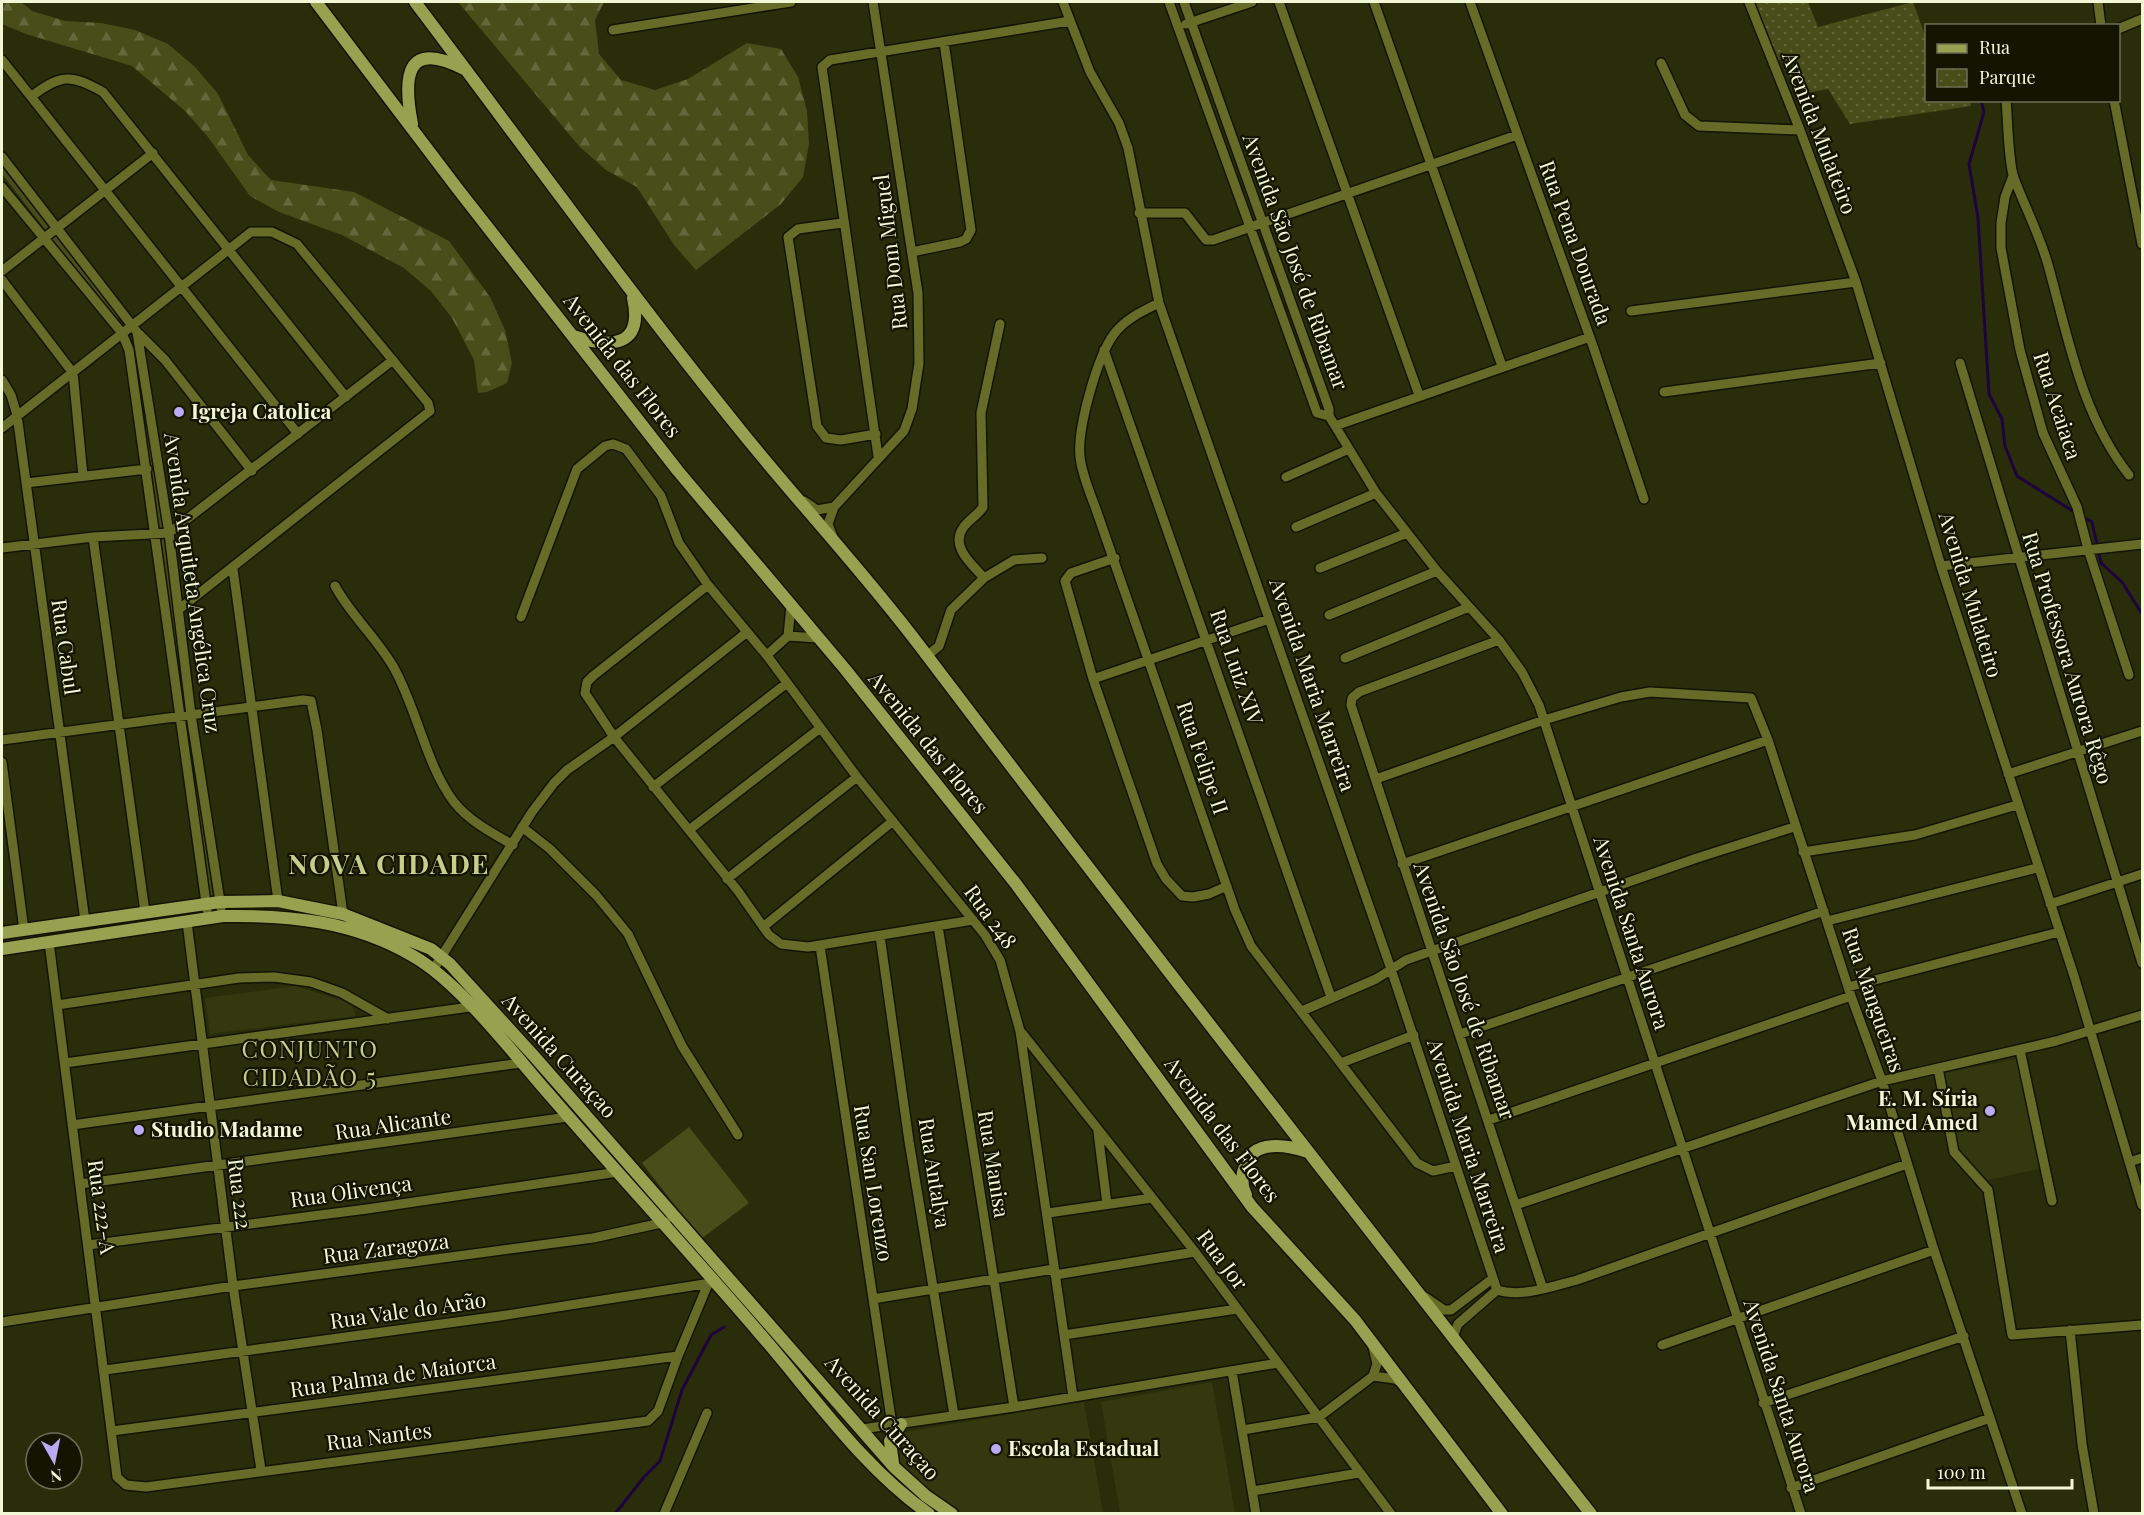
<svg xmlns="http://www.w3.org/2000/svg" width="2144" height="1515" font-family="'Playfair Display',serif">
	<style>
		.built { fill: #34380e }
		.grass { fill: #484d1a }
		.forest { fill: url(#forest-firs) }
		.park { fill: url(#park-dots) }
		.lines { fill: none; stroke-linecap: round; stroke-linejoin: round }
		.stream { stroke: #1c043f; stroke-width: 3 }
		.minor-casing { stroke: #131502; stroke-width: 12 }
		.major-casing { stroke: #131502; stroke-width: 15 }
		.minor { stroke: #666c28; stroke-width: 9 }
		.major { stroke: #98a150; stroke-width: 12 }
		.poi-dot { fill: #bbaaf6; stroke: #131500; stroke-width: 2 }
		.labels { text-anchor: middle; stroke-width: 4.5; stroke-linejoin: round; paint-order: stroke }
		.street-label { font-size: 21px; fill: #f2f7d5; stroke: #131500 }
		.poi-label { font-size: 21px; font-weight: bold; fill: #f2f7d5; stroke: #131500; text-anchor: start }
		.quarter-label { font-size: 24px; letter-spacing: 1.5px; fill: #c6cf89; stroke: #131500 }
		.district-label { font-size: 27px; font-weight: bold; letter-spacing: 1.5px; fill: #c6cf89; stroke: #131500 }
	</style>
	<defs>
		<pattern id="forest-firs" width="22" height="20" patternUnits="userSpaceOnUse" patternTransform="scale(1.5)"><rect width="22" height="20" fill="#484d1a"/><path d="M5 1l3.5 6h-7zM16 11l3.5 6h-7z" fill="#63673a"/></pattern>
		<pattern id="park-dots" width="8" height="8" patternUnits="userSpaceOnUse" patternTransform="scale(1.5)"><rect width="8" height="8" fill="#484d1a"/><path d="M2 2h.1M6 6h.1" fill="none" stroke="#63673a" stroke-width="1.8" stroke-linecap="round"/></pattern>
	</defs>
	<rect width="100%" height="100%" fill="#2a2d09"/>
	<path class="built" d="M295,986L351,1003L356,1016L210,1034L205,998Z
		M2020,1058L2043,1168L1987,1180L1955,1148L1941,1074Z
		M1212,1382L1235,1513H1120L1101,1402Z
		M1084,1402L1103,1513H963L922,1485L900,1465L898,1433Z"/>
	<path class="grass" d="M2,167L118,315V319L115,320L2,174Z
		M134,343L155,454L187,709L184,706Z
		M186,722L189,725L213,897L211,900L207,896L183,723Z
		M689,1127L749,1203L701,1239L642,1163Z"/>
	<path class="forest" d="M2,2H21L32,11L65,21L101,23L135,30L168,44L195,67L218,94L248,155L271,180L354,192L449,241L490,297L505,330L512,363L507,383L487,392L478,393L474,360L452,318L431,291L404,268L342,235L279,212L250,196L208,137L185,111L132,66L26,34L2,24Z
		M458,2H604L595,20L599,54L621,80L655,90L688,79L747,43L781,49L798,77L807,111L809,144L803,177L781,204L696,270L674,245L637,187L606,170L579,146Z"/>
	<path class="park" d="M1753,2H1808L1818,27L1913,2L1926,38V100L1970,101L1971,106L1850,124L1828,89L1801,94L1794,75L1790,77L1781,60H1776Z"/>
	<g class="lines">
		<path class="stream" d="M1981,100L1984,112L1969,164L1978,218L1989,394L2002,419L2005,446L2017,476L2076,513
			M2082,516L2092,522L2101,563L2122,582L2142,614
			M615,1514L644,1477L660,1461L682,1390L711,1335L724,1327"/>
		<g class="minor-casing">
			<path id="minor" d="M1063,2L1090,72L1119,123L1128,148L1159,303L1391,969L1497,1290C1522,1298 1553,1286 1577,1280L1907,1164
				M1169,2L1317,413L1329,416
				M1184,2L1329,409V416L1376,493L1437,571L1499,640L1522,672L1539,705L1801,1514
				M1279,2L1419,395
				M1374,2L1502,366
				M1470,2L1594,349L1644,499
				M1749,2L1800,130L1856,282L1941,566L2075,979L2142,1205
				M2098,2L2101,26
				M1186,24L1252,2
				M2118,29L2142,19
				M613,30L791,2
				M2,60L298,434
				M1661,63L1685,115L1699,126L1800,130
				M32,96C61,74 71,74 103,92L346,397
				M2006,100C2008,120 2008,161 2014,178C2026,210 2042,239 2050,272C2069,342 2083,417 2129,475
				M2114,100L2142,244
				M2,157L137,332L169,533L191,715L221,908
				M2013,176L2005,197L2001,223V248L2020,350L2043,433L2077,507L2088,549L2129,675
				M2,187L122,333L129,350L207,910
				M1139,213H1185L1206,240H1213L1517,135
				M842,223L798,229L788,237L817,426L826,438L841,440L876,434
				M912,252L960,242L966,239L971,230L944,42
				M2,271L153,153
				M2,280L73,373L83,476
				M1159,303C1143,311 1125,319 1114,334C1097,357 1077,429 1080,457C1082,476 1092,497 1098,515L1235,910L1251,946L1417,1163L1433,1171L1456,1166
				M1631,311L1856,282
				M139,334L165,360L252,471
				M1104,350L1331,997
				M1960,363L2142,963
				M2,380L11,395L17,415L85,921
				M1664,392L1881,363
				M1335,426L1590,337
				M2,428L251,232H272L297,244L428,403L430,411L178,610
				M878,456L822,67L830,60L1070,21
				M1286,477L1349,449
				M26,483L147,469
				M804,501L817,510L834,507
				M1296,527L1376,493
				M93,537L145,912
				M833,537L828,524L834,507L904,431L912,409L919,363L918,293L873,2
				M2,548L93,537L169,533L393,360
				M1115,558L1071,573L1065,581L1093,679L1157,864L1166,879L1182,896L1193,897L1209,894L1227,886
				M1941,566L2142,544
				M1320,568L1407,533
				M233,569L278,901
				M984,578C972,564 950,547 963,528C968,520 978,515 983,507L981,413L1000,324
				M708,585L593,676L587,682L585,693L614,737L738,891L769,935L781,944L808,947L973,920
				M335,586C352,617 377,638 394,668C417,709 426,765 454,802C469,821 492,833 513,845
				M1329,615L1437,571
				M521,617L577,469L605,446L613,444L626,449L661,496L679,543L708,585L768,657L857,777L985,935L1000,960L1020,1031L1073,1397
				M788,636L818,638
				M1499,640L1359,692L1352,698L1351,705L1543,1289
				M767,655L788,636L791,606
				M927,656L939,646L951,610L984,578L1014,560L1042,558
				M1345,658L1469,607
				M1093,679L1269,619
				M2,740L303,700L311,701L317,730L343,914
				M2,762L24,930
				M2008,774L2142,731
				M1376,779L1544,720L1621,697L1650,692L1751,698L1768,740L1851,996L1882,1081L1934,1250L2022,1514
				M653,787L787,683
				M522,827L550,849L596,895L628,934L682,1046L738,1135
				M689,830L819,729
				M1803,852L1915,835L2017,805
				M1402,864L1768,740
				M727,879L857,777
				M2050,904L2142,874
				M1827,921L2037,868
				M187,922L233,1286L261,1470
				M938,926L1014,1407
				M763,927L893,821
				M880,936L909,1141L954,1415
				M49,942L117,1477L126,1485L146,1487L648,1421L658,1411L678,1356L708,1284
				M820,946L892,1425
				M433,970L532,812L554,783L567,770L614,737L746,633
				M1848,987L2059,932
				M57,1005L239,978L274,977L311,982L342,993L388,1019
				M1302,1011L1376,979L1406,960L1697,858L1794,827
				M1022,1033L1195,1252L1391,1514
				M1460,1034L1824,911
				M2020,1050L2052,1201
				M65,1063L470,1007
				M1341,1063L1414,1035
				M1938,1068L1954,1152L1988,1190L2012,1335L2142,1325
				M1489,1120L1851,996
				M72,1125L521,1063
				M1098,1132L1107,1204
				M2129,1162L2142,1158
				M80,1184L568,1117
				M1516,1205L1882,1081L2056,1041L2142,1015
				M1048,1213L1152,1198
				M88,1245L367,1209L618,1172
				M1055,1275L1195,1252
				M1425,1297L1444,1310H1451L1492,1279
				M873,1299L1054,1269
				M2,1322L233,1286L593,1238L666,1222
				M2070,1330L2082,1444L2094,1514
				M1064,1335L1237,1309
				M1453,1337L1458,1324L1497,1290
				M1662,1345L1934,1250
				M105,1370L500,1316L711,1283
				M1232,1371L1256,1514
				M1373,1376L1395,1379L1402,1383
				M1763,1403L1964,1336
				M862,1429L1014,1407L1278,1363
				M1243,1430L1319,1417L1373,1376L1377,1364L1373,1347
				M112,1431L678,1356
				M1791,1488L1990,1418
				M1253,1491L1359,1473
				M664,1514L707,1413"/>
		</g>
		<g class="major-casing">
			<path id="major" d="M316,2L457,188L678,471L845,669L1016,884L1252,1207L1355,1320L1502,1514
				M415,2C523,145 628,291 741,431C799,503 863,571 919,645C1140,937 1365,1225 1591,1514
				M412,124C403,77 405,39 464,69
				M573,336C610,348 644,348 633,298
				M2,933L220,902L278,901L343,914L431,949L450,964L533,1055L894,1467L926,1496L952,1514
				M2,949L223,916C290,915 354,921 413,956C459,982 512,1052 548,1093C618,1174 691,1253 761,1335C814,1396 862,1467 929,1514
				M1246,1195C1241,1185 1241,1176 1245,1166C1253,1139 1287,1145 1308,1152
				M893,1463L890,1441L901,1424"/>
		</g>
		<use href="#minor" class="minor"/>
		<use href="#major" class="major"/>
	</g>
	<g class="poi-dot">
		<circle cx="179" cy="412" r="6"/>
		<circle cx="1990" cy="1111" r="6"/>
		<circle cx="139" cy="1130" r="6"/>
		<circle cx="996" cy="1449" r="6"/>
	</g>
	<g class="labels">
		<g class="street-label">
			<text transform="translate(1819 133) rotate(69)" y="7">Avenida Mulateiro</text>
			<text transform="translate(1575 243) rotate(70)" y="7">Rua Pena Dourada</text>
			<text transform="translate(891 252) rotate(-97)" y="7">Rua Dom Miguel</text>
			<text transform="translate(1295 262) rotate(70)" y="7">Avenida São José de Ribamar</text>
			<text transform="translate(622 366) rotate(52)" y="7">Avenida das Flores</text>
			<text transform="translate(2057 406) rotate(72)" y="7">Rua Acaiaca</text>
			<text transform="translate(192 583) rotate(82)" y="7">Avenida Arquiteta Angélica Cruz</text>
			<text transform="translate(1970 595) rotate(73)" y="7">Avenida Mulateiro</text>
			<text transform="translate(65 647) rotate(82)" y="7">Rua Cabul</text>
			<text transform="translate(2067 658) rotate(73)" y="7">Rua Professora Aurora Rêgo</text>
			<text transform="translate(1236 667) rotate(71)" y="7">Rua Luiz XIV</text>
			<text transform="translate(1312 685) rotate(71)" y="7">Avenida Maria Marreira</text>
			<text transform="translate(928 743) rotate(51)" y="7">Avenida das Flores</text>
			<text transform="translate(1202 758) rotate(71)" y="7">Rua Felipe II</text>
			<text transform="translate(990 917) rotate(54)" y="7">Rua 248</text>
			<text transform="translate(1631 933) rotate(72)" y="7">Avenida Santa Aurora</text>
			<text transform="translate(1464 991) rotate(71)" y="7">Avenida São José de Ribamar</text>
			<text transform="translate(1873 1000) rotate(71)" y="7">Rua Mangueiras</text>
			<text transform="translate(559 1056) rotate(48)" y="7">Avenida Curaçao</text>
			<text transform="translate(393 1125) rotate(-8)" y="7">Rua Alicante</text>
			<text transform="translate(1222 1130) rotate(53)" y="7">Avenida das Flores</text>
			<text transform="translate(1468 1146) rotate(72)" y="7">Avenida Maria Marreira</text>
			<text transform="translate(993 1164) rotate(81)" y="7">Rua Manisa</text>
			<text transform="translate(934 1173) rotate(81)" y="7">Rua Antalya</text>
			<text transform="translate(873 1183) rotate(81)" y="7">Rua San Lorenzo</text>
			<text transform="translate(351 1192) rotate(-8)" y="7">Rua Olivença</text>
			<text transform="translate(239 1194) rotate(83)" y="7">Rua 222</text>
			<text transform="translate(101 1207) rotate(82)" y="7">Rua 222-A</text>
			<text transform="translate(386 1249) rotate(-7)" y="7">Rua Zaragoza</text>
			<text transform="translate(1222 1260) rotate(53)" y="7">Rua Jor</text>
			<text transform="translate(408 1311) rotate(-8)" y="7">Rua Vale do Arão</text>
			<text transform="translate(393 1376) rotate(-8)" y="7">Rua Palma de Maiorca</text>
			<text transform="translate(1781 1396) rotate(72)" y="7">Avenida Santa Aurora</text>
			<text transform="translate(882 1418) rotate(48)" y="7">Avenida Curaçao</text>
			<text transform="translate(379 1437) rotate(-7)" y="7">Rua Nantes</text>
		</g>
		<g class="poi-label">
			<text x="191" y="419">Igreja Catolica</text>
			<text x="1978" y="1106" text-anchor="end">E. M. Síria<tspan x="1978" dy="24">Mamed Amed</tspan></text>
			<text x="151" y="1137">Studio Madame</text>
			<text x="1008" y="1456">Escola Estadual</text>
		</g>
		<g class="quarter-label">
			<text x="310" y="1058">CONJUNTO<tspan x="310" dy="28">CIDADÃO 5</tspan></text>
		</g>
		<g class="district-label">
			<text x="389" y="874">NOVA CIDADE</text>
		</g>
	</g>
	<rect width="2144" height="1515" fill="none" stroke="#f2f7d5" stroke-width="6"/>
	<rect x="1925" y="24" width="195" height="78" fill="#131500" stroke="#6c6f55" stroke-width="1.5"/>
	<rect x="1937" y="44" width="30" height="9" fill="#98a150" stroke="#6c6f55" stroke-width="1.5"/>
	<text x="1979" y="54" font-size="18" fill="#f2f7d5">Rua</text>
	<rect x="1937" y="69" width="30" height="18" fill="url(#park-dots)" stroke="#6c6f55" stroke-width="1.5"/>
	<text x="1979" y="84" font-size="18" fill="#f2f7d5">Parque</text>
	<g transform="translate(54 1461) rotate(171)"><circle r="28" fill="#131500" stroke="#6c6f55" stroke-width="1.5"/>
	<path d="M0-4.5L10 22L0 15L-10 22Z" fill="#bbaaf6"/>
	<text y="-9" font-size="16" font-weight="bold" text-anchor="middle" fill="#f2f7d5">N</text>
	</g>
	<path d="M1928 1479v9h144v-9" fill="none" stroke="#f2f7d5" stroke-width="3"/>
	<text x="1937" y="1479" font-size="18" fill="#f2f7d5" stroke="#131500" stroke-width="4.5" paint-order="stroke">100 m</text>
</svg>
